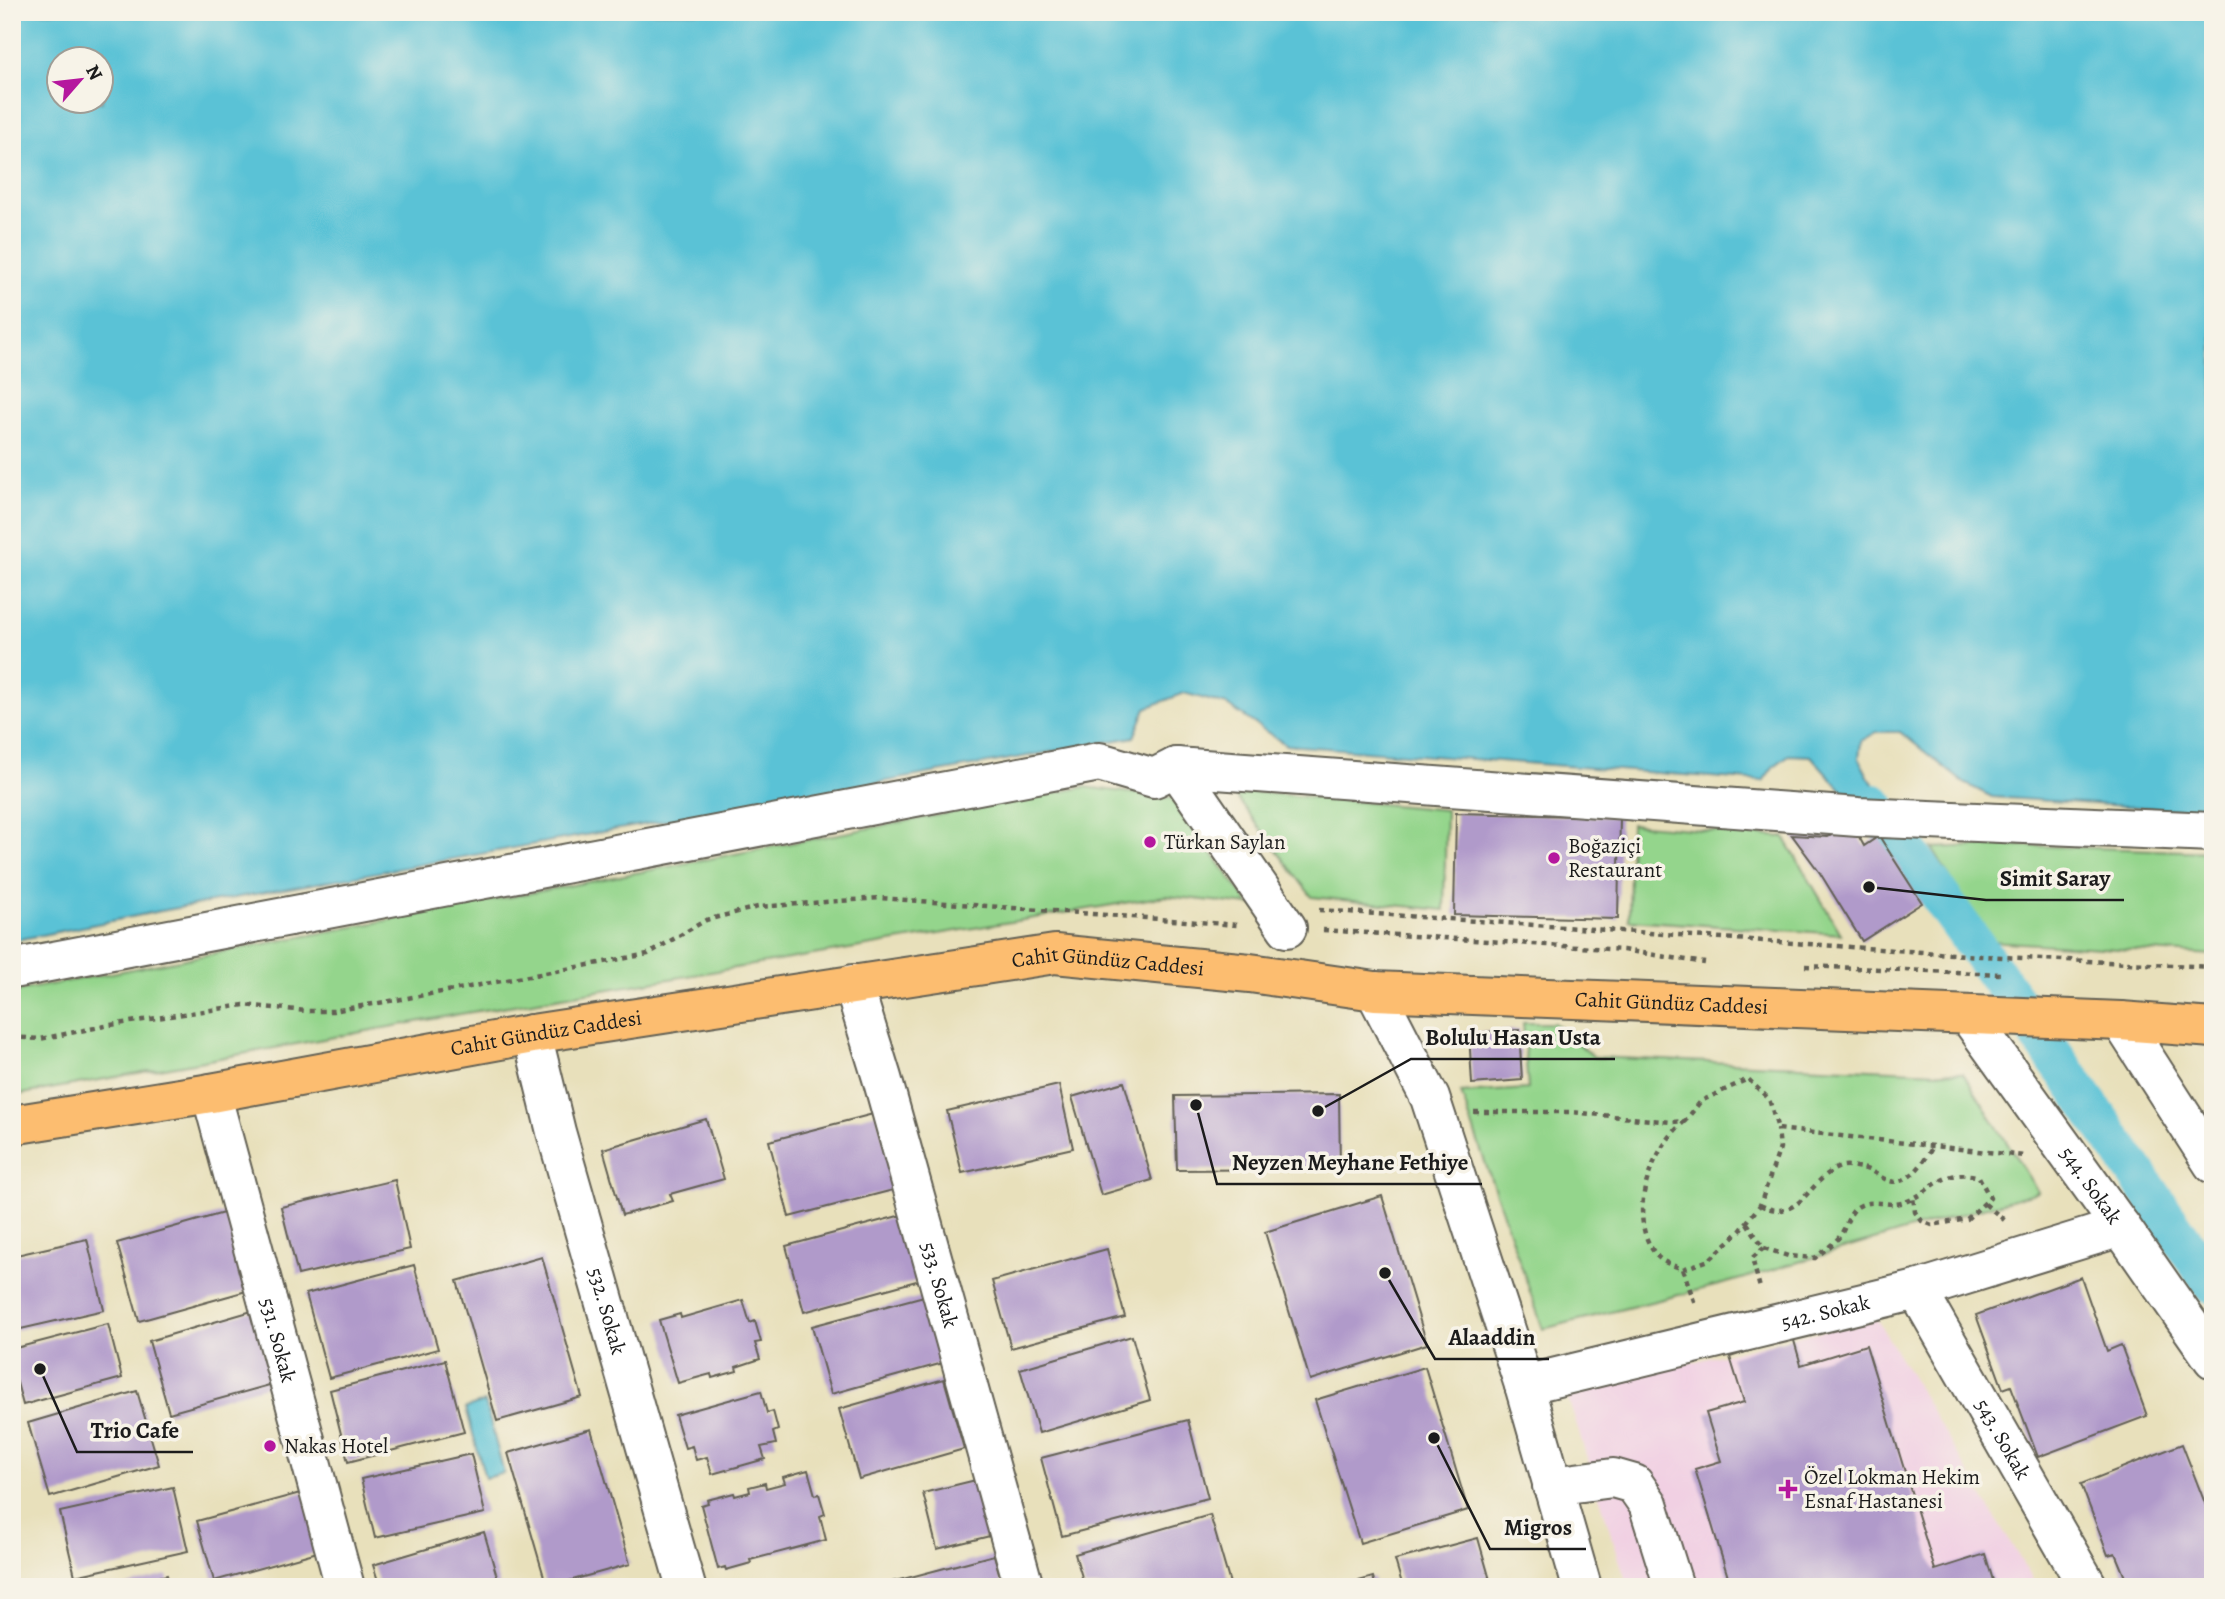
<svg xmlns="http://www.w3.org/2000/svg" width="2225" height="1599" font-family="Alegreya,serif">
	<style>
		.built { fill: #f1d0e3 }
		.green { fill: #94d58c; stroke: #587854; stroke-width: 2 }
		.water { fill: #5ac2d6; stroke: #3b6f79; stroke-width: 2; fill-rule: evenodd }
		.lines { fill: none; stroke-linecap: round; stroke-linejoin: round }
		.canal { stroke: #5ac2d6; stroke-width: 40 }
		.building { fill: #b09aca }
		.minor-casing { stroke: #636154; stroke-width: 42 }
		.major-casing { stroke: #636154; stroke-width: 42 }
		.path { stroke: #636154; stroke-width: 4.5; stroke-dasharray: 5 5; stroke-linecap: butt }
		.minor { stroke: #fff; stroke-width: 38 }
		.major { stroke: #fcbd6f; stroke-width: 38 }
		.poi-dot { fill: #b5179e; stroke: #f7f3e8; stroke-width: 2.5 }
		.labels { text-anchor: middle; stroke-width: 7; stroke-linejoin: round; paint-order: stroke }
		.poi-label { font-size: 21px; fill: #1c1c1c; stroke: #f7f3e8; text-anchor: start }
		.street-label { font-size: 21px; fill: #1c1c1c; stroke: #f7f3e8 }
		.leader { fill: none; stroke: #1c1c1c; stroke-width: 2.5 }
		.callout-dot { fill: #1c1c1c; stroke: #f7f3e8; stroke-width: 2.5 }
		.callout-label { font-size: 23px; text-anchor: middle; font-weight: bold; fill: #1c1c1c; stroke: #f7f3e8; stroke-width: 7; stroke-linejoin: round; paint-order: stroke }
	</style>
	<rect width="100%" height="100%" fill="#f7f3e8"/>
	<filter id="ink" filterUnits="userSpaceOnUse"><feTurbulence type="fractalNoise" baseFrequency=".0143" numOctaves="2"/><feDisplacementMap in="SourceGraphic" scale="14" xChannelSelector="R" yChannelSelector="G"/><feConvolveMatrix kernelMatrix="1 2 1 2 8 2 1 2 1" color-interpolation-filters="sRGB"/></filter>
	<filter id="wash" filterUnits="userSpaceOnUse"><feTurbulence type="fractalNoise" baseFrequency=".00686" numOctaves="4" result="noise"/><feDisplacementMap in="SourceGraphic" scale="28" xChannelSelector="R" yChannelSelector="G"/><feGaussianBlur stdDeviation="1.57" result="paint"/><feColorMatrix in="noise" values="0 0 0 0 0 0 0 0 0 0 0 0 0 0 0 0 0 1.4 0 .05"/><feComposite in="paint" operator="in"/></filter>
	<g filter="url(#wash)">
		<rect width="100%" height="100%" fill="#e8e0bb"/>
		<path class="built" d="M1876,1318L2037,1587H1628L1566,1392Z"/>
		<path class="green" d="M1085,787L1171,798L1250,905L1166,896L460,1014L12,1096V992Z
			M1231,790L1446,810L1444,910L1312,897Z
			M1631,824L1784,837L1841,934L1629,920Z
			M2003,845L2213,852V955L1988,941L1932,848Z
			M1523,1023H1554L1594,1057L1963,1073L2038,1192L1727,1283L1543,1329L1461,1093L1528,1089Z"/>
		<path class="water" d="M12,12H2213V812L1992,797L1964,783L1900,732H1877L1861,741L1859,759L1869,778L1892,808L1851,800L1811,756L1789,755L1773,767L1763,781L1286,745L1227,705L1184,693L1146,708L1134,737L161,911L12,941ZM60,60H102V102H60Z
			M485,1402L504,1473L485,1478L466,1408Z"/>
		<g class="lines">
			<path class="canal" d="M1874,804L2104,1126L2213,1285"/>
		</g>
		<g id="blocks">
			<path class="building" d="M1456,813L1620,817L1618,919L1454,915Z
				M1852,824L1864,846L1879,836L1922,903L1862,941L1820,873L1792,835L1828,837Z
				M1519,1030L1522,1080L1472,1084L1469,1033Z
				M1124,1082L1152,1180L1101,1195L1072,1097Z
				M1059,1085L1073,1148L962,1173L947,1111Z
				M1339,1094L1340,1169L1177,1170L1175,1096Z
				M877,1113L897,1189L789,1217L769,1141Z
				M706,1119L724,1179L670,1194L673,1201L622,1215L603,1149Z
				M395,1180L410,1249L298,1275L281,1207Z
				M1382,1196L1427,1344L1310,1380L1265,1232Z
				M227,1212L250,1290L139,1321L117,1243Z
				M902,1215L920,1280L804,1312L786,1246Z
				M87,1239L104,1310L12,1331V1256Z
				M1107,1249L1125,1317L1011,1348L992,1281Z
				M542,1257L582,1397L497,1421L457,1281Z
				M414,1265L438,1349L329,1378L306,1294Z
				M2081,1277L2107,1351L2121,1345L2147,1416L2038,1457L2011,1386L2003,1389L1976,1315Z
				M924,1296L943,1363L831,1394L812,1326Z
				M743,1300L750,1323L755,1321L761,1342L755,1343L760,1359L736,1367L737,1371L712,1378L711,1374L678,1383L659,1320L680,1314L681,1318Z
				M252,1311L273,1384L169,1413L149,1341Z
				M108,1324L122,1378L23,1405L12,1364V1349Z
				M1132,1336L1150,1400L1039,1433L1020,1369Z
				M1793,1337L1801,1365L1866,1345L1935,1570L1985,1554L1995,1587H1731L1695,1469L1721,1461L1706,1413L1744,1402L1730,1357Z
				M445,1360L464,1432L348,1462L330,1390Z
				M1425,1367L1468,1510L1360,1543L1315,1400Z
				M944,1379L964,1449L859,1479L839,1409Z
				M137,1391L159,1465L50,1497L28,1423Z
				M761,1391L767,1413L773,1411L778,1430L773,1432L776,1444L761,1447L765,1459L712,1474L707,1457L696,1460L692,1446L685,1448L675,1415Z
				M1188,1420L1208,1498L1062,1536L1041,1458Z
				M591,1429L630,1564L547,1587L508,1453Z
				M2182,1444L2210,1516L2213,1515V1587H2129L2115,1553L2108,1555L2081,1484Z
				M471,1454L485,1513L375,1538L361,1479Z
				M808,1470L815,1495L819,1494L825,1514L820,1516L826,1540L750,1560L751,1563L726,1570L725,1567L718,1569L701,1505L708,1503L707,1500L734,1493L735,1496L750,1492L749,1487L765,1483L766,1488L785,1483L783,1477Z
				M980,1479L994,1535L937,1549L923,1493Z
				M173,1487L188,1551L75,1576L60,1512Z
				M304,1492L321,1551L214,1581L197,1521Z
				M1210,1515L1231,1587H1085L1075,1554Z
				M484,1532L500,1587H380L373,1565Z
				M1478,1538L1492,1587H1403L1395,1560Z
				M994,1555L1003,1587H889L888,1583Z
				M167,1575L170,1587H124L123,1586Z
				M1373,1577L1376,1587H1341V1586Z"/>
		</g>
	</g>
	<g filter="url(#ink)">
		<use href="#blocks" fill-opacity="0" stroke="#636154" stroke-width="2"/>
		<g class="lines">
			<g class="minor-casing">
				<g id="minor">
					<path d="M1176,767L1287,928"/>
					<path d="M12,969L1099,762L1154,778L1176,767L1858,817L2213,832"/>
					<path id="s1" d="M853,984L882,1078L1024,1587"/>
					<path d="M1375,991L1430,1098L1524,1385L1582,1587"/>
					<path id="s2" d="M1968,1015L2121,1227L2213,1359"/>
					<path d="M2121,1021L2213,1164"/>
					<path id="s3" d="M532,1034L556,1132L686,1587"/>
					<path id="s4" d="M211,1093L345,1587"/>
					<path id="s5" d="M1917,1290L2088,1587"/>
					<path id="s6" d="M1524,1385L1917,1290L2121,1227"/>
					<path d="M1552,1486L1613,1478L1634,1484L1648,1504L1674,1587"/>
				</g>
			</g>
			<g class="major-casing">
				<g id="major">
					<path id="s7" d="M12,1125L211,1093L532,1034L1055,954L1250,973L1375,991L2121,1021L2213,1028"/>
				</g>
			</g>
			<path class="path" d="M1319,910L1980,956L2213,967
				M1323,930L1623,950L1705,963
				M1805,966L2002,974
				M12,1037L40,1039L110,1025L244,1005L306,1011H333L453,990L648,954L706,920L758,907L880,898L1238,925
				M1474,1112H1571L1672,1122L1685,1121L1701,1101L1748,1079L1769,1099L1778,1129L2024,1156
				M1685,1121C1650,1150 1624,1219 1658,1257C1664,1263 1675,1266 1683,1269L1709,1260L1740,1231L1760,1205L1780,1148L1778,1129
				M1985,1204L2008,1223
				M1760,1205C1802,1225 1807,1179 1840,1167C1845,1165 1851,1166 1856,1167C1871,1169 1873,1173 1885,1179C1906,1191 1925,1161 1933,1146
				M1747,1223L1764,1248L1752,1258L1760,1288
				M1764,1248L1788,1256L1815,1258C1823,1251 1834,1244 1840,1236C1846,1227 1848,1215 1856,1208C1867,1199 1882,1204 1894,1204C1927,1202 1938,1165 1979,1177L1990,1198L1967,1219L1932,1225L1922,1221L1915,1212L1913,1197
				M1683,1269L1695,1304"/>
			<use href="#minor" class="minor"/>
			<use href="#major" class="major"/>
		</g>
	</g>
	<g class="poi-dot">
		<circle cx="1150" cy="842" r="7"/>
		<circle cx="1554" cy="858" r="7"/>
		<circle cx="270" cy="1446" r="7"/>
		<path d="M1784.5 1478.5h7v7h7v7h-7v7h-7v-7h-7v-7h7z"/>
	</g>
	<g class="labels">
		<g class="poi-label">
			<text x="1164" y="849">Türkan Saylan</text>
			<text x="1568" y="853">Boğaziçi<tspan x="1568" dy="24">Restaurant</tspan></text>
			<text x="284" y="1453">Nakas Hotel</text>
			<text x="1804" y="1484">Özel Lokman Hekim<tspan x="1804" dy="24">Esnaf Hastanesi</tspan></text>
		</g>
		<g class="street-label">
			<text dy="7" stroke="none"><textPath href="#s7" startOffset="1110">Cahit Gündüz Caddesi</textPath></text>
			<text dy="7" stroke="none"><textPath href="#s7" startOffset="1676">Cahit Gündüz Caddesi</textPath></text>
			<text dy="7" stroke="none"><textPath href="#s7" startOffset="542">Cahit Gündüz Caddesi</textPath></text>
			<text dy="7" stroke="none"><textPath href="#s2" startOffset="210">544. Sokak</textPath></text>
			<text dy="7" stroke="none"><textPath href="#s1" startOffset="313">533. Sokak</textPath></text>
			<text dy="7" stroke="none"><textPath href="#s3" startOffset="287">532. Sokak</textPath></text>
			<text dy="7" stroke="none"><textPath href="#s6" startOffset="310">542. Sokak</textPath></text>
			<text dy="7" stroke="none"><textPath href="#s4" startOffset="256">531. Sokak</textPath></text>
			<text dy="7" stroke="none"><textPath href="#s5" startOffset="172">543. Sokak</textPath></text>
		</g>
	</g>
	<path class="leader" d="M1869 887L1986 900H2124M1318 1111L1411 1059H1615M1196 1105L1217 1184H1482M1385 1273L1435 1359H1549M40 1369L77 1452H193M1434 1438L1490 1549H1586"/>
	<g class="callout-dot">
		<circle cx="1869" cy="887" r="7"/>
		<circle cx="1318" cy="1111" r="7"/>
		<circle cx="1196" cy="1105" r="7"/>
		<circle cx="1385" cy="1273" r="7"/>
		<circle cx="40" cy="1369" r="7"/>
		<circle cx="1434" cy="1438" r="7"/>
	</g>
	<g class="callout-label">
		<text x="2055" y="886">Simit Saray</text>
		<text x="1513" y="1045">Bolulu Hasan Usta</text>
		<text x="1350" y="1170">Neyzen Meyhane Fethiye</text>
		<text x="1492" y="1345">Alaaddin</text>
		<text x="135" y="1438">Trio Cafe</text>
		<text x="1538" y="1535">Migros</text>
	</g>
	<rect width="2225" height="1599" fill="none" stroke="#f7f3e8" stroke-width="42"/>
	<g transform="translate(80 80) rotate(62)"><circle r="33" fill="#f7f3e8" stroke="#9f9d96" stroke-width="2"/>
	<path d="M0-5L12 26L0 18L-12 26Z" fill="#b5179e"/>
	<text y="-10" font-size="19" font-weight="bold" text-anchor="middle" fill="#1c1c1c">N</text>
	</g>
</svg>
